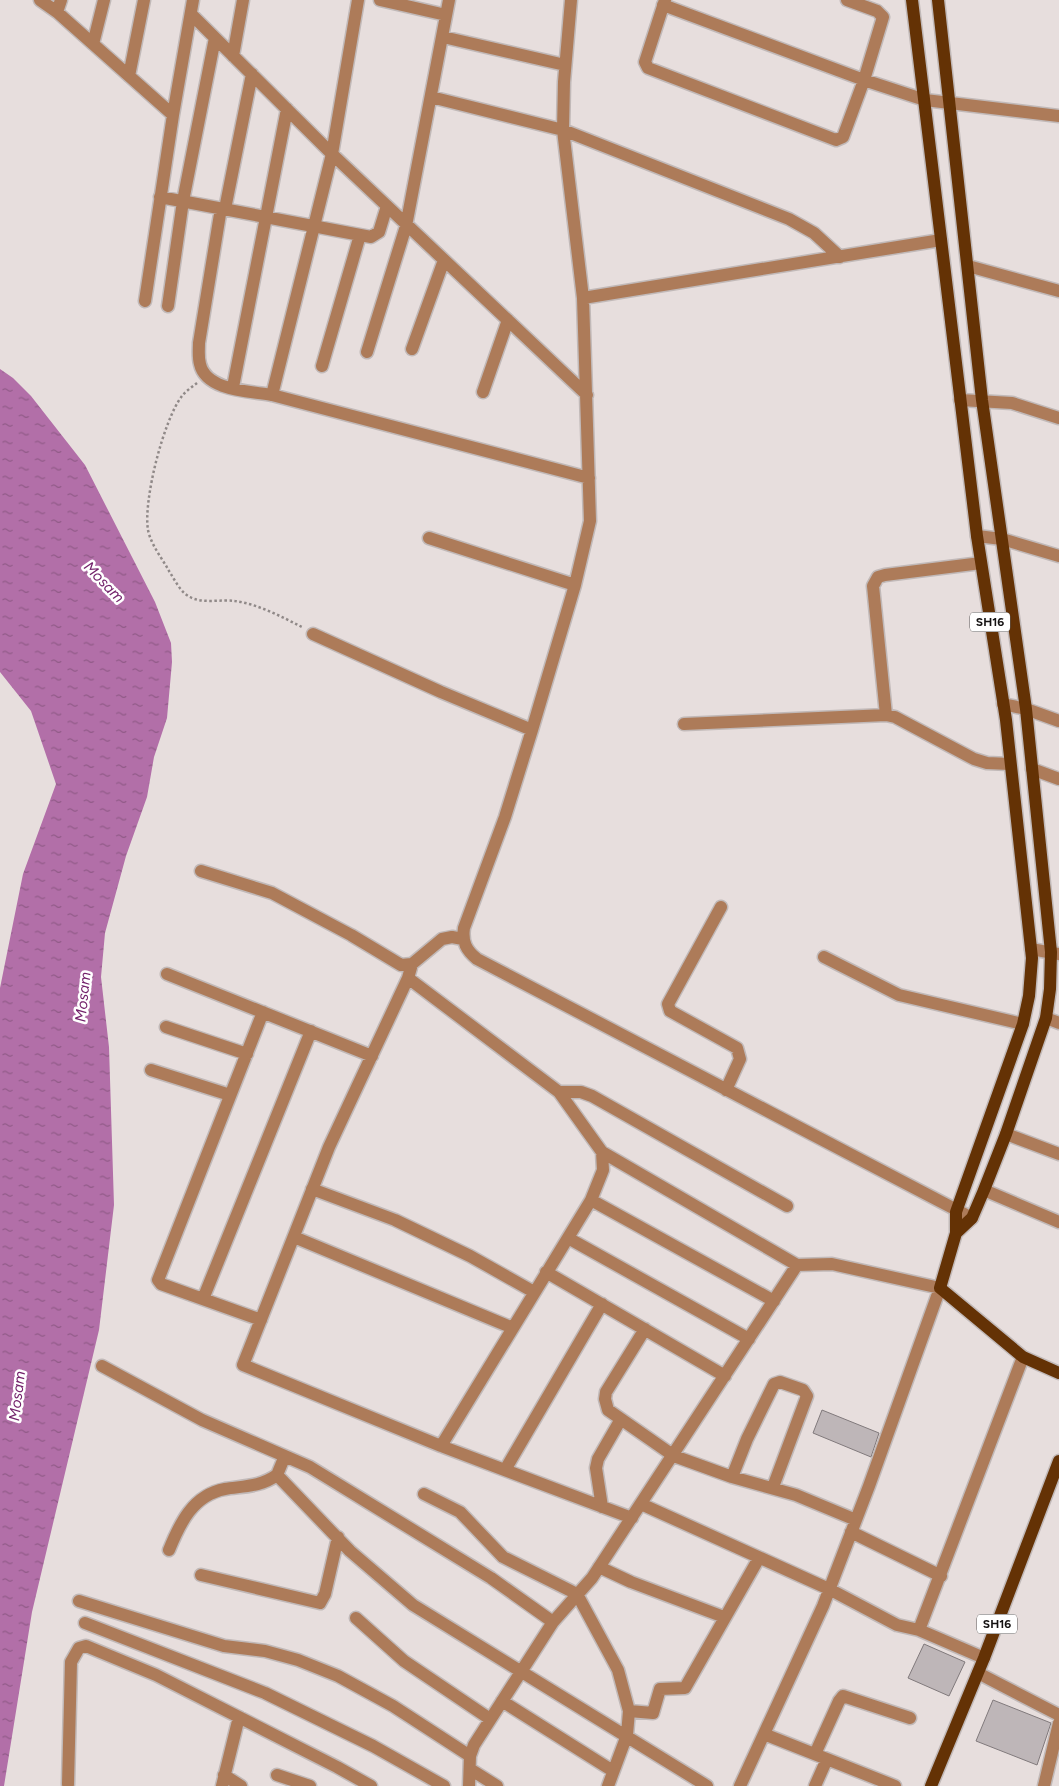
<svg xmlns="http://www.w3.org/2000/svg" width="1059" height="1786" font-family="Figtree,sans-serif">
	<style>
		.water { fill: url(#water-ripples) }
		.building { fill: #beb6b8; stroke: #817a7c }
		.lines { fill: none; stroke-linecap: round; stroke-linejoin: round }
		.minor-casing { stroke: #c1b9b8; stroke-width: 15 }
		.major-casing { stroke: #c1b9b8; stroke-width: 15 }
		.path { stroke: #908988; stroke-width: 2.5; stroke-dasharray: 2.5 2.5; stroke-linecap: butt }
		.minor { stroke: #ad7b59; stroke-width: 12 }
		.major { stroke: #643205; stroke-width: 12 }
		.labels { text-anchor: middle; stroke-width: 5; stroke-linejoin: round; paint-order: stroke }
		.shield { fill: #fff; stroke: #5a5858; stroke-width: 1 }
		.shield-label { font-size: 12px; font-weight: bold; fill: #141111 }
		.water-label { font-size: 15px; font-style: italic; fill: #73226b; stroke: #fff }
	</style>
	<defs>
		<pattern id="water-ripples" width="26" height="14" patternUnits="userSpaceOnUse" patternTransform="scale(1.25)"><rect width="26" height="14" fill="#b26fa8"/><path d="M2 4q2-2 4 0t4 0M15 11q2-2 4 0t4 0" fill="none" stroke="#905a87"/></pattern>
	</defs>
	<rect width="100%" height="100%" fill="#e7dedd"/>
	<path class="water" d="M0,369L13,378L31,396L85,465L155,602L171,643L172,662L167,718L154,757L147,797L126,856L105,933L101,977L109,1047L114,1205L99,1330L32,1612L4,1786H0V988L23,874L56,784L31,711L0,672Z"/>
	<path class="building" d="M822,1410L879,1433L871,1457L813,1433Z
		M924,1644L965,1662L949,1696L908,1678Z
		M993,1700L1051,1723L1037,1765L976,1741Z"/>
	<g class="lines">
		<g class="minor-casing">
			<path id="minor" d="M40,0L57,12L173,115
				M380,0L446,15
				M571,0L564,82L563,130L583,298L590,521L575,585L532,730L505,817L464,928C462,942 466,950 477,959L972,1218
				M665,0L645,62L648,68L836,140L843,137L864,80L925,100L1059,116
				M663,5L864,80L883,17L877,11L847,0
				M57,12L61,0
				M191,14L332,154L587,395
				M443,37L565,65
				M93,44L104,0
				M233,56L243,0
				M129,76L144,0
				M431,97L563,130L789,219L814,233L840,257
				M160,197L371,237L379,232L387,206
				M221,208L199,343C199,350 198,357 200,364C206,391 250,391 272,395L589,478
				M225,209L252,74
				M968,266L1059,291
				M583,298L941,240
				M145,301L173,115L193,0
				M168,306L183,201L215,38
				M412,349L444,260
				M367,352L406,226L449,0
				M322,366L360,235
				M233,387L287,109
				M483,392L508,320
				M272,395L332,154L358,0
				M960,400L1012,403L1059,418
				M977,536L1002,539L1059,556
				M429,538L575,585
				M313,634L441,692L532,730
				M1003,704L1026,709L1059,721
				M886,715L873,586L878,577L885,575L981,563
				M684,724L886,715L895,717L974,759L987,763L1010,764
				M1032,769L1059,779
				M201,871L272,893L351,935L401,965L412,964L442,939L452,937L463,939
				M721,907L668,1004L670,1011L737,1048L740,1059L726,1090
				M1031,949L1059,954
				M824,957L899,995L1023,1024
				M412,964L408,978L329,1147L243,1365L441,1446L632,1518
				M167,974L372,1056
				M408,978L559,1092L602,1152L603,1170L591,1200L441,1446
				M1046,1018L1059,1023
				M166,1027L247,1054
				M151,1070L230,1095
				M559,1092H581L592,1096L787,1206
				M1006,1134L1059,1154
				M602,1152L797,1265L832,1264L940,1288L869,1486L823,1606L740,1786
				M312,1189L395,1220L470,1256L534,1292
				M984,1190L1059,1222
				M591,1200L774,1301
				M294,1237L513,1328
				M568,1238L749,1339
				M546,1272L725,1376
				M203,1299L311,1031
				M261,1320L161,1284L158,1280L263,1012
				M645,1329L606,1392L605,1399L608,1410L674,1456L732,1477L796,1495L856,1520
				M102,1366L202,1420L310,1467L491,1578L553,1622
				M284,1458L277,1475L350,1551L413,1605L707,1786
				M505,1470L602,1304
				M732,1477L747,1439L774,1384L780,1382L803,1390L807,1396L773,1487
				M424,1494L460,1512L503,1557L577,1594L618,1670L629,1711L627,1735L608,1786
				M641,1504L829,1589L897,1625L919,1630
				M602,1507L596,1468L598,1459L621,1419
				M851,1532L941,1576
				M169,1550C180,1523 193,1495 225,1489C244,1486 260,1487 277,1475
				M599,1567L631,1582L724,1617
				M201,1575L320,1603L325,1594L338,1537
				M79,1601L224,1646L265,1651L298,1660L338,1676L393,1706L470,1756
				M356,1618L404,1661L490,1719
				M85,1623L265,1693L373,1746L444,1786
				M984,1658L919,1630L1023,1357
				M978,1673L1059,1715
				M502,1701L613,1771
				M629,1711L653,1713L660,1689L685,1688L759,1558
				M764,1734L895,1786
				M815,1754L839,1701L843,1696L910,1718
				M470,1769L497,1786
				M224,1775L241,1786
				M277,1775L310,1786
				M68,1784L71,1662L79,1648L86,1646L156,1675L337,1767L371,1786
				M222,1786L239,1717
				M469,1786L470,1756L474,1745L553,1622L592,1578L797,1265
				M815,1786L827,1759
				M1044,1786L1059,1723"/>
		</g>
		<g class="major-casing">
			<path id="major" d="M912,0L977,536L1006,720L1032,958L1029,996L1023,1024L956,1212V1233L940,1288L1023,1357L1059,1373
				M938,0L982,400L1026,709L1051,952L1050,989L1046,1018L1006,1134L984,1190L972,1218L956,1233
				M931,1786L984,1658L1059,1461"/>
		</g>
		<path class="path" d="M197,383C192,387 186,391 182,396C164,419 143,500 148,530C151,545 162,558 169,571C175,580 180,592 190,597C202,604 222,599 235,601C258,604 282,617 302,627"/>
		<use href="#minor" class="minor"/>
		<use href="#major" class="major"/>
	</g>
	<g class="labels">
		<g class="shield">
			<rect x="970" y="612.5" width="40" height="19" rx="4"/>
			<rect x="977" y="1614.5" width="40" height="19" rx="4"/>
		</g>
		<g class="shield-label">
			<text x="990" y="626">SH16</text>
			<text x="997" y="1628">SH16</text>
		</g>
		<g class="water-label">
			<text transform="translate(104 582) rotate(46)" y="5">Mosam</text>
			<text transform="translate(83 997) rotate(-84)" y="5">Mosam</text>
			<text transform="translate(17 1396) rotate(-83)" y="5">Mosam</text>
		</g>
	</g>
</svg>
